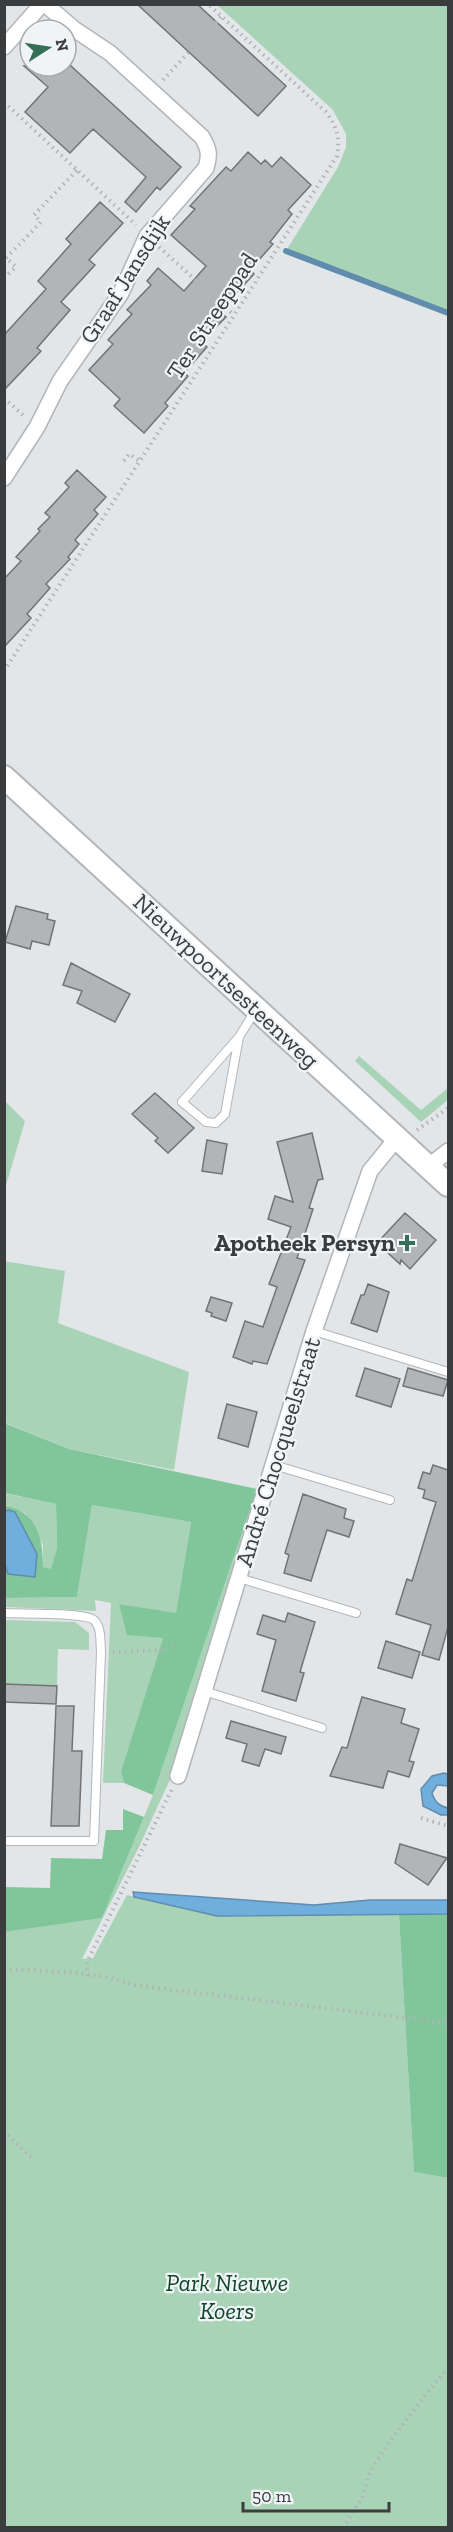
<svg xmlns="http://www.w3.org/2000/svg" width="453" height="2532" font-family="'Zilla Slab',serif">
	<style>
		.green { fill: #a9d3b7 }
		.forest { fill: #81c69b }
		.water { fill: #70aedd; stroke: #608cad; stroke-width: 1.5 }
		.lines { fill: none; stroke-linecap: round; stroke-linejoin: round }
		.stream { stroke: #608cad; stroke-width: 6 }
		.building { fill: #b1b5b8; stroke: #717477; stroke-width: 1.5 }
		.lane-casing { stroke: #b2b6b9; stroke-width: 10 }
		.street-casing { stroke: #b2b6b9; stroke-width: 18 }
		.secondary-casing { stroke: #b2b6b9; stroke-width: 26 }
		.path { stroke: #b0b3b5; stroke-width: 4; stroke-dasharray: 1.5 4.5; stroke-linecap: butt }
		.lane { stroke: #fff; stroke-width: 8 }
		.street { stroke: #fff; stroke-width: 15 }
		.secondary { stroke: #fff; stroke-width: 22 }
		.poi-dot { fill: #366f57; stroke: #f0f4f7; stroke-width: 2 }
		.labels { text-anchor: middle; stroke-width: 4.5; stroke-linejoin: round; paint-order: stroke }
		.street-label { font-size: 24px; fill: #3a3c3d; stroke: #f0f4f7 }
		.poi-label { font-size: 24px; font-weight: bold; fill: #3a3c3d; stroke: #f0f4f7; text-anchor: end }
		.park-label { font-size: 24px; font-style: italic; fill: #10462a; stroke: #f0f4f7 }
	</style>
	<rect width="100%" height="100%" fill="#e3e6e9"/>
	<path class="green" d="M217,5H448V316L286,251L338,167L346,147V134L333,110Z
		M359,1056L421,1110L448,1088V1100L421,1122L355,1061Z
		M5,1101L25,1121L5,1189Z
		M4,1261L65,1271L58,1323L189,1372L174,1470L69,1449L5,1423Z
		M257,1489L174,1771L139,1847L82,1959L93,1958L127,1895L217,1916L399,1915L414,2172L448,2178V2527H5L4,1932L102,1918L153,1795Z
		M4,1493L56,1504L57,1548L51,1570L43,1567V1545L25,1513L5,1506Z
		M92,1505L191,1522L176,1614L120,1604L163,1638L121,1771L124,1783H103L111,1603L95,1600L96,1611L5,1607V1598L77,1597Z
		M5,1620L75,1622L89,1633V1650L58,1649L57,1686L5,1684Z"/>
	<path class="forest" d="M4,1423L69,1449L257,1489L153,1795L124,1783L121,1771L163,1638L127,1635L119,1604L176,1613L191,1522L92,1505L77,1597L5,1598V1506C37,1511 43,1539 43,1567L51,1569L57,1548L56,1504L5,1493Z
		M123,1809L144,1817L102,1918L5,1932V1887L50,1888L51,1858L102,1859L106,1830H123Z
		M448,1914V2178L414,2172L399,1915Z"/>
	<path class="water" d="M9,1510L15,1512L37,1554L35,1577L8,1574L5,1564L4,1511Z
		M444,1773L448,1774V1786L437,1785L432,1793C435,1802 439,1806 448,1808V1815H441L423,1806L421,1789L432,1776Z
		M133,1892L314,1905L370,1900H448V1914L217,1916L134,1897Z"/>
	<g class="lines">
		<path class="stream" d="M286,251L448,313"/>
	</g>
	<path class="building" d="M137,4H197L286,86L258,116Z
		M24,66H71L181,167L160,190L157,187L136,212L125,202L146,177L93,129L70,153L25,112L48,87Z
		M248,152L261,164L265,160L272,167L281,157L311,185L288,210L292,214L270,242L273,244L250,270L254,274L231,299L222,314L226,317L201,342L207,347L184,373L188,376L165,403L168,406L144,433L114,406L120,399L89,370L113,344L108,340L132,314L127,310L151,285L147,281L158,268L184,291L206,266L171,235L195,209L190,206L226,167L231,171Z
		M100,202L123,223L89,260L95,265L61,302L70,310L37,348L41,351L4,390V335L46,289L38,281L71,244L66,239Z
		M77,470L106,497L94,510L98,514L75,540L79,544L68,557L70,559L46,584L50,588L27,614L31,618L4,647V579L21,561L16,557L40,531L38,529L50,517L45,513L69,487L65,483Z
		M16,906L48,914L47,919L55,921L49,945L32,941L30,949L5,942Z
		M71,963L130,994L115,1022L77,1003L82,991L63,985Z
		M155,1093L194,1128L168,1153L155,1141L158,1138L132,1114Z
		M312,1133L323,1179L318,1180L309,1208L313,1209L297,1258L305,1260L267,1364L253,1361L252,1364L233,1357L245,1321L263,1327L277,1287L269,1284L291,1227L268,1219L275,1196L293,1202L277,1142Z
		M207,1140L227,1144L222,1174L202,1171Z
		M405,1213L436,1240L410,1269L401,1260L400,1264L377,1243Z
		M368,1284L389,1292L377,1332L351,1323L361,1295H364Z
		M211,1297L232,1303L226,1321L211,1316L212,1313L206,1311Z
		M365,1368L400,1379L391,1407L356,1396Z
		M408,1368L448,1380L443,1396L403,1386Z
		M227,1404L257,1412L248,1447L218,1438Z
		M433,1465L448,1470V1627L439,1660L422,1655L431,1625L396,1614L407,1579L412,1581L436,1502L423,1498L425,1490L418,1488L423,1472L430,1474Z
		M303,1494L346,1509L344,1518L354,1521L349,1537L327,1530L311,1581L284,1573L289,1555L285,1553Z
		M288,1613L315,1622L300,1672L304,1673L296,1701L262,1691L276,1640L257,1634L263,1615L285,1622Z
		M386,1641L420,1652L412,1678L378,1668Z
		M4,1684L57,1686L56,1704L4,1702Z
		M362,1697L405,1709L401,1723L419,1729L409,1761L414,1762L409,1777L388,1771L383,1788L330,1776L342,1747L347,1748Z
		M56,1706H74L72,1751H82L79,1826H51Z
		M231,1721L286,1737L281,1754L265,1749L259,1766L242,1761L247,1744L226,1738Z
		M400,1844L447,1858L428,1885L395,1863Z"/>
	<g class="lines">
		<g class="lane-casing">
			<path id="lane" d="M239,1037L225,1114L216,1123L206,1122L182,1102L239,1037L255,1011
				M314,1331L448,1372
				M274,1465L390,1500
				M239,1578L356,1613
				M4,1613C21,1614 84,1612 94,1620C102,1628 100,1642 101,1652L94,1841H4
				M204,1691L322,1728"/>
		</g>
		<g class="street-casing">
			<path id="street" d="M4,47L42,4
				M4,478L37,427L60,381L121,293L147,236L206,168C210,155 209,149 202,137L110,53L74,29L45,4
				M428,1167L448,1151
				M178,1776L314,1331L370,1171L397,1138"/>
		</g>
		<g class="secondary-casing">
			<path id="secondary" d="M4,777L448,1185"/>
		</g>
		<path class="path" d="M163,80L221,17
			M4,102L136,225
			M159,247L234,315
			M4,278L16,267L6,258L41,222L34,215L78,169
			M4,398L24,416
			M124,461L129,454L140,461
			M4,671L337,156C340,137 337,127 326,112L208,4
			M417,1130L448,1108
			M113,1652L165,1650L174,1646
			M421,1818L448,1826
			M4,1969C46,1972 94,1970 133,1985L448,2023
			M87,1976V1962L172,1789
			M4,2131L32,2158
			M343,2528L362,2498L370,2472L387,2445L430,2389L448,2368"/>
		<use href="#lane" class="lane"/>
		<use href="#street" class="street"/>
		<use href="#secondary" class="secondary"/>
	</g>
	<path class="poi-dot" d="M404 1234h6v6h6v6h-6v6h-6v-6h-6v-6h6z"/>
	<g class="labels">
		<g class="street-label">
			<text transform="translate(125 279) rotate(-58)" y="8">Graaf Jansdijk</text>
			<text transform="translate(212 316) rotate(-57)" y="8">Ter Streeppad</text>
			<text transform="translate(226 981) rotate(43)" y="8">Nieuwpoortsesteenweg</text>
			<text transform="translate(278 1452) rotate(-73)" y="8">André Chocqueelstraat</text>
		</g>
		<g class="poi-label">
			<text x="395" y="1251">Apotheek Persyn</text>
		</g>
		<g class="park-label">
			<text x="227" y="2291">Park Nieuwe<tspan x="227" dy="28">Koers</tspan></text>
		</g>
	</g>
	<rect width="453" height="2532" fill="none" stroke="#3a3c3d" stroke-width="12"/>
	<g transform="translate(48 48) rotate(78)"><circle r="28" fill="#f0f4f7" stroke="#a7aaad" stroke-width="1.5"/>
	<path d="M0-4.5L10 22L0 15L-10 22Z" fill="#366f57"/>
	<text y="-9" font-size="16" font-weight="bold" text-anchor="middle" fill="#3a3c3d">N</text>
	</g>
	<path d="M243 2502v9h146v-9" fill="none" stroke="#3a3c3d" stroke-width="3"/>
	<text x="252" y="2502" font-size="18" fill="#3a3c3d" stroke="#f0f4f7" stroke-width="4.5" paint-order="stroke">50 m</text>
</svg>
